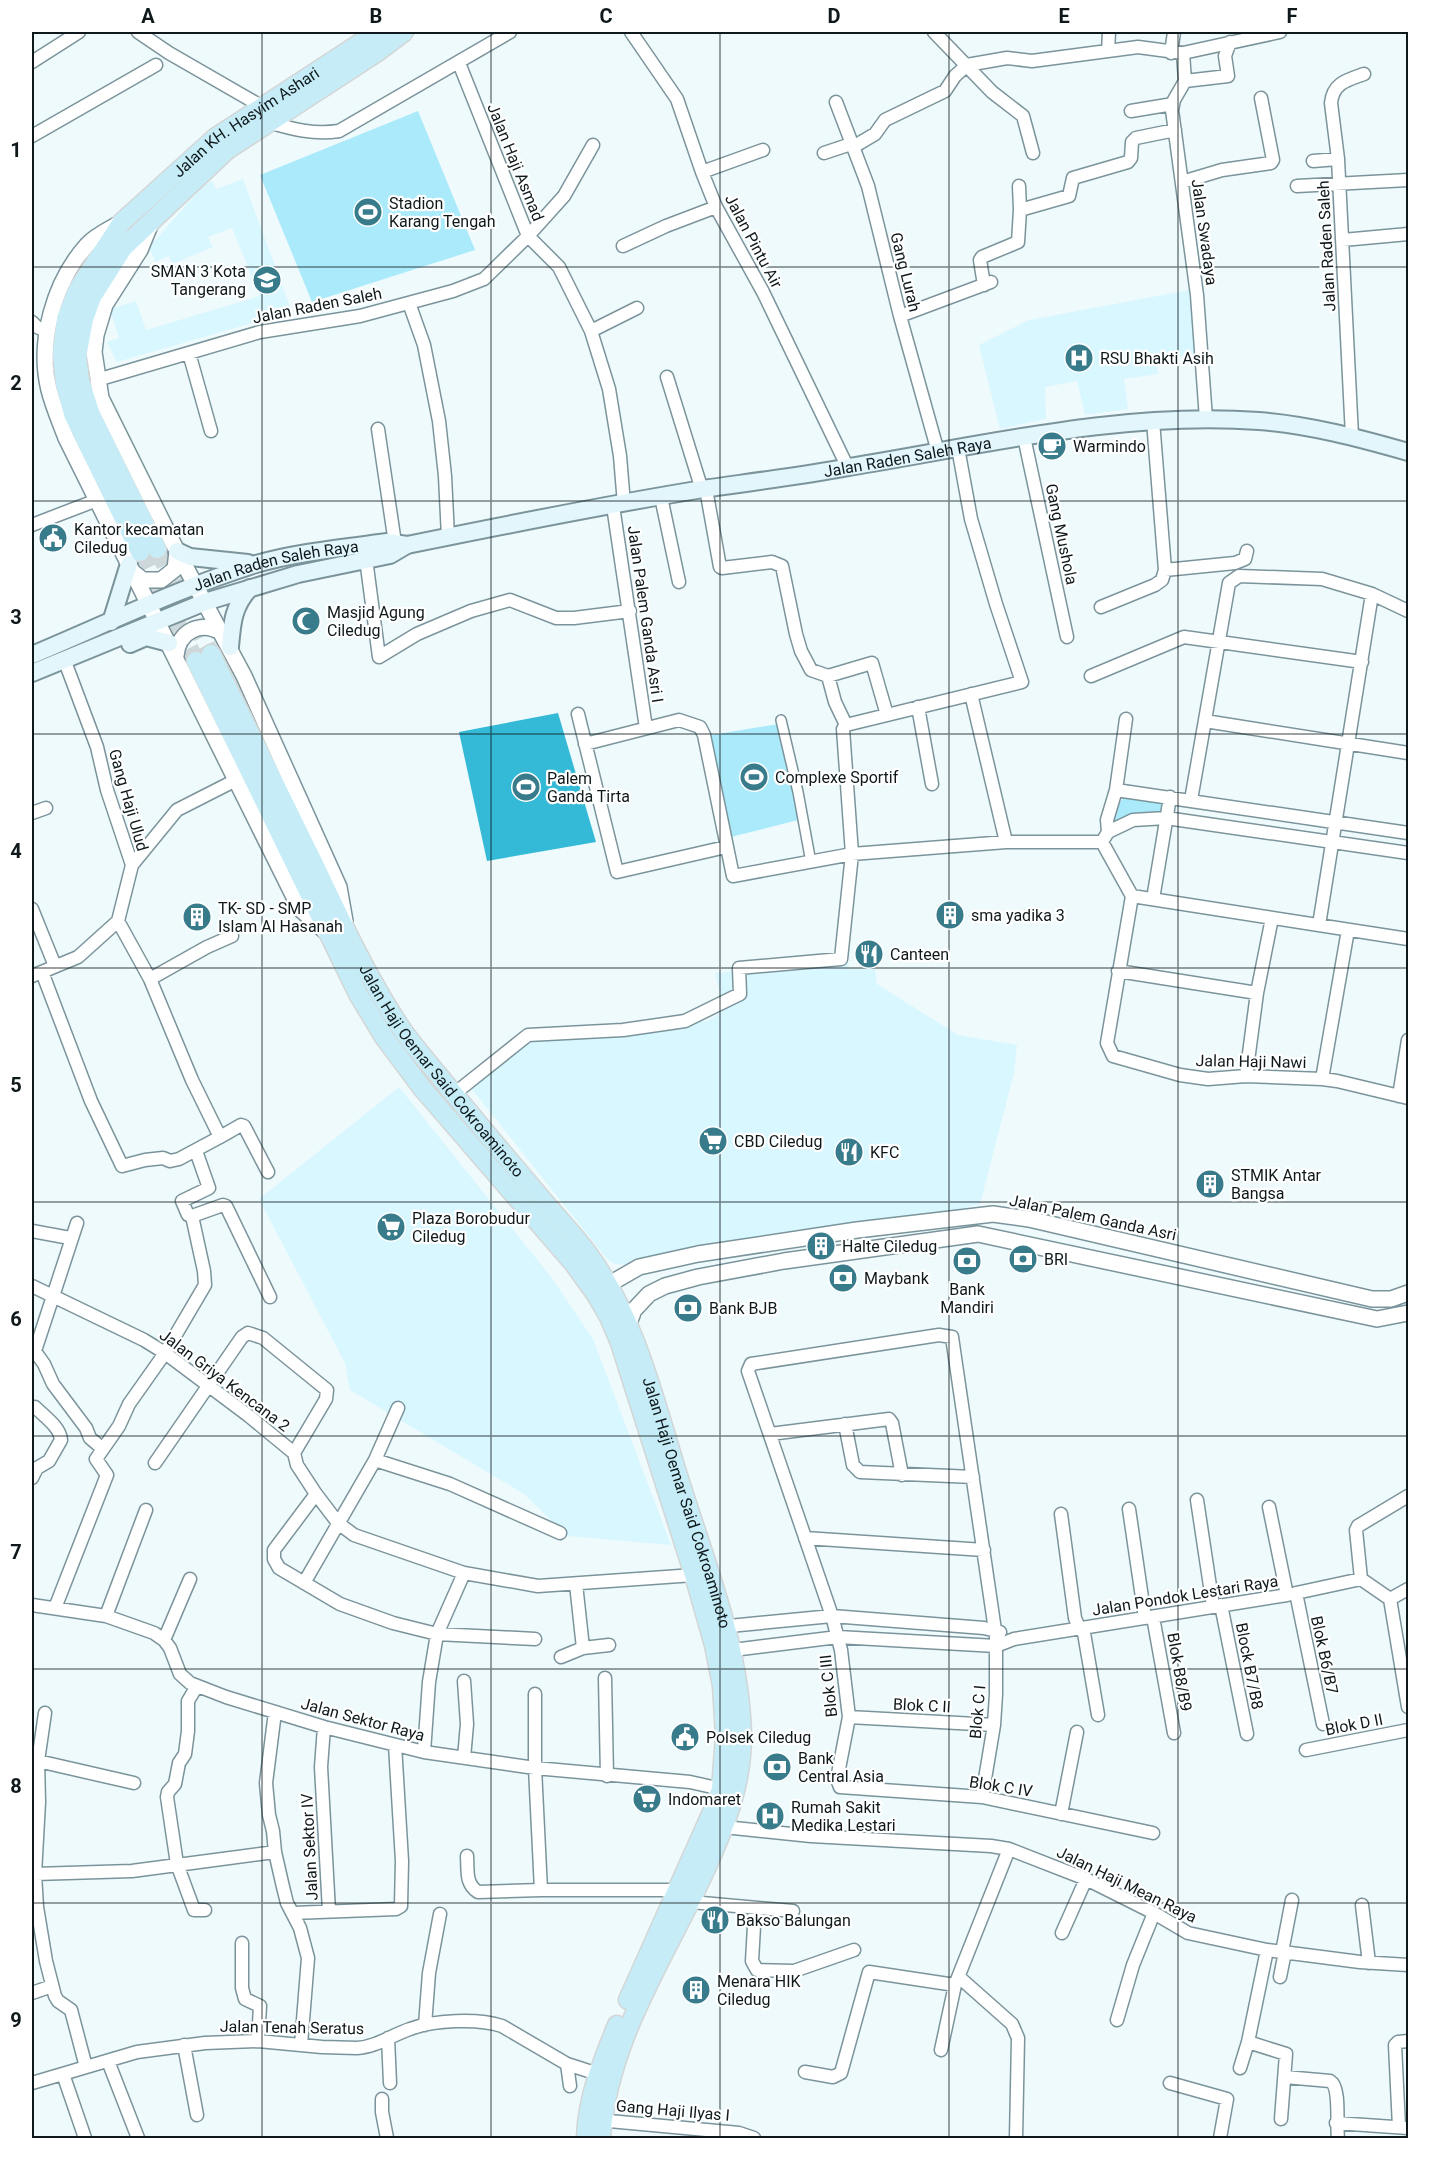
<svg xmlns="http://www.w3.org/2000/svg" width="1440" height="2170" font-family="Roboto,sans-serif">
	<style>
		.built { fill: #d9f7ff }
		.green { fill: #aaeafb }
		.water { fill: #34bad7 }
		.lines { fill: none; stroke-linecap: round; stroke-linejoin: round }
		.primary-tunnel { stroke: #cdd8db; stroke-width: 18; stroke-dasharray: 18 9; stroke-linecap: butt }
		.pedestrian-casing { stroke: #7b949b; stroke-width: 12 }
		.minor-casing { stroke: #7b949b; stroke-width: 15 }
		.tertiary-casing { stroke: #7b949b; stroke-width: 18 }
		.secondary-casing { stroke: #7b949b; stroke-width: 20 }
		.primary-casing { stroke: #d4d6d6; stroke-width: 21 }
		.pedestrian { stroke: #fff; stroke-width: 9 }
		.minor { stroke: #fff; stroke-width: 12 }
		.tertiary { stroke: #fff; stroke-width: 15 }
		.secondary { stroke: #e2f6fb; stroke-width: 16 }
		.primary { stroke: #c6edf7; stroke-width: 18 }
		.grid { fill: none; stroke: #0f191c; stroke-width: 1.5; stroke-opacity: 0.55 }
		.labels { text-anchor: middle; stroke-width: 4.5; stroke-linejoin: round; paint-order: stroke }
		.street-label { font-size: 16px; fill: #0f191c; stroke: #fff }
		.poi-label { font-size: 16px; fill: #0f191c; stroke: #fff; text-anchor: start }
		.neatline { fill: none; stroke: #0f191c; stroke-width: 2 }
		.grid-label { font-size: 20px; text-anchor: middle; font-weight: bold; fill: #0f191c }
	</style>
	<rect width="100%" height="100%" fill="#effafd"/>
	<path class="built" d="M243,179L293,315L271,322L270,318L117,362L107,342L119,338L110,309L136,301L146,330L260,296L232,228L208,237L213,247L172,264L169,256L155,262L149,247L204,185L212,181L216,189Z
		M1189,290L1196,355L1157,360L1158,374L1124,379L1128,409L1085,415L1077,381L1045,387L1046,419L1000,429L979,345L1029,320Z
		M848,961L849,969H875L877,984L958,1035L1017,1045L1014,1073L980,1204L935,1216L717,1244L626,1265L615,1264L607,1259L471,1088L546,1027L602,1035L707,1021L724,1011L715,973Z
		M399,1087L551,1277L593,1339L671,1545L567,1536L524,1494L350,1390L345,1363L259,1199Z"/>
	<path class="green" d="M418,111L475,250L312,302L260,175Z
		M778,724L802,819L731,837L706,736Z
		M1127,794L1168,798L1165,817L1112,828L1114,809Z"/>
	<path class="water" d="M558,713L596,842L487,861L459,732Z"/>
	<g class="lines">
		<path class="primary-tunnel" d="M157,549L211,654
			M140,552L196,661"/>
		<g class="pedestrian-casing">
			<path id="pedestrian" d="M781,720L798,792L810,857"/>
		</g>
		<g class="minor-casing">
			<path id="minor" d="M138,32L169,53L261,106
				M631,32L677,99L702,172L716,207L763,292L848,468
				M934,32L992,92L1023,116L1033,153
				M1108,51L1109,32
				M1171,53L1174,32
				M1183,53L1185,81L1174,100L1172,110L1197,295L1206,419
				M32,62L79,32
				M459,63L528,236L559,267L591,331L609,389L620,456L624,504
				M1185,81L1228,76L1225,56L1230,42
				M836,102L868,186L900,316L938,452
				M1131,111L1173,104
				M268,122C292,129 314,135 339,131L510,32
				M32,136L156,65
				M853,147L875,134L885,120L945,91L955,76L967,65L1007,58L1032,61L1138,47L1183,53L1280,32
				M824,153L851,144
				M1313,161L1338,159
				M702,172L763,150
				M1182,182L1222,170L1271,163L1273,160L1261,98
				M1019,186L1020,210
				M1297,186L1408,180
				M1343,240L1408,234
				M623,246L666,226L716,207
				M984,285L980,260L982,257L1018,242L1020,210L1069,196L1073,178L1128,162L1131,158L1132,142L1136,138L1175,130
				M409,303L424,345L439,421L445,476L448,537
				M900,316L991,282
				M32,322L37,327L46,331
				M591,331L637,308
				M189,353L211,431
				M667,377L702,490
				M97,380L260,332L360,316L453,291L484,279L528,236L564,196L593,145
				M1153,421L1165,570L1235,563L1245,559L1247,551
				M378,429L395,543
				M1352,436L1338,159L1331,103C1333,83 1347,80 1364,74
				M1024,437L1067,637
				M706,489L720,567L722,568L772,562L782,566L796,634L801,651L811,670L828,676L835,702L846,725
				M661,497L679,582
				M613,506L646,728
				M32,525L97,500
				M366,559L379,657L417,634L471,611L510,600L556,618H574L630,611
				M1101,607L1155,585L1162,580L1165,570
				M828,676L872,663L887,715
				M1091,676L1184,637L1362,662
				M971,694L1006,842
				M918,707L932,784
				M578,714L617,872L726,847
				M1205,721L1408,753
				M846,725L1022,682L996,604L971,519L958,448
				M585,744L679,720L700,727L704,735L733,876L852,854L1006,842H1102L1108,832L1107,820L1116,790L1408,833
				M1116,790L1126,719
				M1191,800L1229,583L1239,576L1322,579L1372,594L1408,611
				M32,813L46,808
				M1108,832L1133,820L1166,818L1408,853
				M1102,842L1132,896
				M132,865L177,810L236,780
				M1132,896L1107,1043L1113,1056L1180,1075L1208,1079L1246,1076L1322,1079L1337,1081L1408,1098
				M1132,896L1408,939
				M1153,899L1170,797
				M32,909L55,966
				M118,921L150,979L192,1080L220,1137L241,1125L244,1126L268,1172
				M1319,925L1372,594
				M1118,971L1257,993
				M42,972L91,1101L122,1166L145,1160L163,1158L170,1161L179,1159L220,1137
				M32,976L78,957L118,921L132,865L107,790L97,747L64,659
				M150,979L207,947L232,936
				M1246,1076L1257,993L1272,918
				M1322,1079L1348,930
				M454,1094L528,1035L623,1030L685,1021L740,994L739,968L841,959L852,854L843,729L846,725
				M1399,1096L1408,1040
				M192,1216L188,1215L182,1201L209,1188L196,1151
				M32,1231L70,1238
				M32,1286L144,1340L165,1353L249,1416L294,1453L297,1465L316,1494L338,1523L354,1535L464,1573L538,1586L694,1575
				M32,1350L36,1348L77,1223
				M34,1350L44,1364L53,1384L86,1428L90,1438L103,1449
				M845,1424L853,1465L860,1472L973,1477
				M770,1434L889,1419L892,1423L902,1475
				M375,1460L450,1484L560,1533
				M155,1463L242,1337L248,1333L263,1338L327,1390L326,1399L294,1453
				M32,1478L37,1468L49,1461L61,1440C60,1427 45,1417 35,1407
				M316,1494L274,1550V1559L279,1568L340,1604L393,1623L437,1634L535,1639
				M1197,1500L1213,1606
				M1269,1507L1287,1595
				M1129,1509L1145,1618
				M1061,1514L1075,1618L1079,1628L1084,1633L1098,1715
				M805,1538L984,1550
				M1361,1579L1356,1530L1358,1526L1408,1496
				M1361,1579L1390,1599
				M304,1583L375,1460L398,1408
				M576,1584L583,1648
				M1296,1593L1323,1724
				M1390,1599L1408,1707
				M1390,1599L1408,1589
				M32,1605L106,1616L154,1633L164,1640L170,1648L180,1674L190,1683L226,1697L324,1727L424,1752L535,1768L690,1782L721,1789
				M1221,1605L1247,1734
				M55,1608L107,1475L96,1459L119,1426L129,1404L165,1353L205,1285L204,1271L192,1216L223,1205L226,1206L270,1297
				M106,1616L146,1510
				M1153,1617L1174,1733
				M719,1627L832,1616L984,1628L1000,1632
				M164,1640L190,1579
				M725,1651L838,1637L996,1646L1014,1639L1287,1595L1361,1579
				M561,1657L583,1648L609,1645
				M605,1678L607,1776
				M197,1686L188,1701V1731L185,1754L179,1763L175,1784L168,1792L167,1797L177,1864L194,1910H205
				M535,1694V1768L541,1890
				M275,1712L266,1783L269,1815L273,1831L275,1852L283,1887L287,1903L300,1928L308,1958L301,2045
				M45,1713L38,1761L39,1802L35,1874L37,1907L46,1961L55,1996L58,2001L71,2010L86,2067
				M849,1717L994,1725
				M324,1727L321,1767L329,1911
				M1306,1750L1408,1730
				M424,1752L429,1682L437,1634L464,1573
				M464,1758L467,1724L464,1681
				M38,1761L134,1783
				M982,1797L994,1725L996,1694V1637L952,1337L939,1335L751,1364L748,1371L832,1616L841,1650L849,1717L837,1779L840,1787L982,1797L1153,1833
				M1061,1814L1077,1732
				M724,1827L811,1836L991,1846L1009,1849L1086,1879L1154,1913L1188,1933L1267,1950L1360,1962L1408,1965
				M467,1856C468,1870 465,1884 478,1892L541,1890H676
				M35,1874L132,1871L275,1852
				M691,1902L793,1911
				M1362,1905L1369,1963
				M755,1909L752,1961L757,1970L794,1971L854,1950
				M293,1913L396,1909L401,1906L402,1861L395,1745
				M1062,1933L1086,1879
				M242,1943V1988L245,1999L260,2006L258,2041
				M1282,1952L1292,1900
				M959,1977L1012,2024L1018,2038L1016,2138
				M1280,1977L1285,1952
				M32,1993L52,1986
				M1117,2020L1133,1965L1154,1913
				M425,2025L429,1973L440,1914
				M388,2038L390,2083
				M1248,2042L1286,2054L1281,2119
				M184,2045L197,2115
				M941,2050L955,1985L1009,1849
				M108,2061L138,2138
				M567,2064L570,2086
				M1240,2068L1248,2042L1267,1950
				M805,2072L833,2077L841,2073L869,1972L955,1985
				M63,2074L85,2138
				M1285,2077L1330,2081C1341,2087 1336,2124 1338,2138
				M32,2083L137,2052L205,2043L258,2041L322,2047L357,2048C376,2047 392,2035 410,2029C433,2020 478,2018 502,2026L567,2064L604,2076
				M1170,2083L1227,2099L1220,2138
				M382,2099V2112L387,2138
				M598,2120L739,2133L754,2138
				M1336,2123L1408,2128
				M1399,2127L1395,2045L1398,2042L1408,2041"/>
		</g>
		<g class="tertiary-casing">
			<path id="tertiary" d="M122,222C110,229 96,235 87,245C54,282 37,341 49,390C53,406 60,422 66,438L300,909L326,932
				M151,223L140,250L105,305L96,335L94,352L101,398L177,551L244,676L339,887L345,921
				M134,573L143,580H161L175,569L177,551
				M176,656C178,631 201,620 222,633
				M599,1290L639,1267L698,1254L857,1230L993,1214L1029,1219L1372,1299H1391L1408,1293
				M629,1323L634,1310L649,1294L665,1286L698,1277L784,1261L978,1234L1377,1319L1408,1313"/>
		</g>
		<g class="secondary-casing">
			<g id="secondary">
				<path d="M177,551L190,557L248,563"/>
				<path d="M111,622L129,564"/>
				<path d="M130,644L146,637L169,643"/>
				<path d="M230,647C232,623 233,606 250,588"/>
				<path id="s1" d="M32,655C106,624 179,588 256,564C297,552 344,548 387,542L407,545"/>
				<path id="s2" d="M32,673L205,602L298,574L390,555L407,545C505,525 604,505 703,489C752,482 801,476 849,467C984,445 1122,411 1259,421C1310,425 1359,438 1408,452"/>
			</g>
		</g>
		<g class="primary-casing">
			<g id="primary">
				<path d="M157,549L91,415L80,381L77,357L84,319L92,297L123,248L227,150L376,53L404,32"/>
				<path id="s3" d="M140,552L73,414L65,384L62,353L66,319L77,291L122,222L216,137L377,32"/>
				<path id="s4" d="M211,654C247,726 282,798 317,870C342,923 367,976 399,1025C411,1043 426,1060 440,1077C473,1118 507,1158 541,1198C557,1217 574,1235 589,1255C638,1322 656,1407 681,1485C707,1567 740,1648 742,1735C742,1782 728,1819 709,1862C669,1952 608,2037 601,2138"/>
				<path d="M196,661L358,994L384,1037L422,1088L574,1264L595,1293L609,1317L620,1343L694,1575L714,1645L722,1686L725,1736L721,1789L716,1803L628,2000"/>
				<path d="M586,2138C587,2098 602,2062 617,2025"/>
			</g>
		</g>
		<use href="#pedestrian" class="pedestrian"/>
		<use href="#minor" class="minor"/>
		<use href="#tertiary" class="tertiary"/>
		<use href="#secondary" class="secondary"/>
		<use href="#primary" class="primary"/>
	</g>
	<path class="grid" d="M262,32V2138M491,32V2138M720,32V2138M949,32V2138M1178,32V2138M32,267H1408M32,501H1408M32,734H1408M32,968H1408M32,1202H1408M32,1436H1408M32,1669H1408M32,1903H1408"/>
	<defs>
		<g id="stadium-disc" transform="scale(1.5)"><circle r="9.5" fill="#387b8b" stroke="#fff"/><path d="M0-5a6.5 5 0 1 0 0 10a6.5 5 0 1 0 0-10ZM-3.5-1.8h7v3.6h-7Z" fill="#fff"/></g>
		<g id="school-disc" transform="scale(1.5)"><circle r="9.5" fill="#387b8b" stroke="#fff"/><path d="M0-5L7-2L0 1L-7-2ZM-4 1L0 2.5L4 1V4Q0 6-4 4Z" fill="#fff"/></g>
		<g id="hospital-disc" transform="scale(1.5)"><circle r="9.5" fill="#387b8b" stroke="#fff"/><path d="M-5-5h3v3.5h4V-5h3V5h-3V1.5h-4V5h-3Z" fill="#fff"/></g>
		<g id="cafe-disc" transform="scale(1.5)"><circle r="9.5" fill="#387b8b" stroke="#fff"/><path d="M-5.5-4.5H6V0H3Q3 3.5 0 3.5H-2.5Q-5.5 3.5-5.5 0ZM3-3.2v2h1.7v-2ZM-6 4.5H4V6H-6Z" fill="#fff"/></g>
		<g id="civic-disc" transform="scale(1.5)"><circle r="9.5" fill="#387b8b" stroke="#fff"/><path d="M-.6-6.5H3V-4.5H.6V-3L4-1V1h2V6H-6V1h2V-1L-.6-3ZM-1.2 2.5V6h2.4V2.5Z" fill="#fff"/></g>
		<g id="mosque-disc" transform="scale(1.5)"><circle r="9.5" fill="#387b8b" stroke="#fff"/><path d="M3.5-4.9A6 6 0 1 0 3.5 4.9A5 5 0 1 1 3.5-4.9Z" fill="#fff"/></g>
		<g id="building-disc" transform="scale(1.5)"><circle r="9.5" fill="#387b8b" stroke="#fff"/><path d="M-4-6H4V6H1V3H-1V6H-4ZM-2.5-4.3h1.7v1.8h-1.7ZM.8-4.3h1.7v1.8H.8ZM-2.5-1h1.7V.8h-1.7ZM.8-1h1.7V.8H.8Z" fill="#fff"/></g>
		<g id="restaurant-disc" transform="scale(1.5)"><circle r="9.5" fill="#387b8b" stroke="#fff"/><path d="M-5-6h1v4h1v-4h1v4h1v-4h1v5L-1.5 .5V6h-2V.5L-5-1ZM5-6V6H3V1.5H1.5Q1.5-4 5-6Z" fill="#fff"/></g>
		<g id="supermarket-disc" transform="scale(1.5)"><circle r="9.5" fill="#387b8b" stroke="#fff"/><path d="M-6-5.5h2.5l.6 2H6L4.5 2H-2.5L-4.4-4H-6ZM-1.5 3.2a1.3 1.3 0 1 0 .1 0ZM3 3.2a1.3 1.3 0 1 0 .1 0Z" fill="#fff"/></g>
		<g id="bank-disc" transform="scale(1.5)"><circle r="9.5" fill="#387b8b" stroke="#fff"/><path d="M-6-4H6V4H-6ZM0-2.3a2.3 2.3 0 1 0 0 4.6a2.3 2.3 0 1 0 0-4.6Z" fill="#fff"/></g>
	</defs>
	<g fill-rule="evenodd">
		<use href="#stadium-disc" x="368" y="212"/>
		<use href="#school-disc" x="267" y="280"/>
		<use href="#hospital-disc" x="1079" y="358"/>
		<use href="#cafe-disc" x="1052" y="446"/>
		<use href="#civic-disc" x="53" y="538"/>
		<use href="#mosque-disc" x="306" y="621"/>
		<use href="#stadium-disc" x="754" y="777"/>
		<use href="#stadium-disc" x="526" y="787"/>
		<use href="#building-disc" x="950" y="915"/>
		<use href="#building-disc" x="197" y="917"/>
		<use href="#restaurant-disc" x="869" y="954"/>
		<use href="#supermarket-disc" x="713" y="1141"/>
		<use href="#restaurant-disc" x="849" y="1152"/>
		<use href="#building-disc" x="1210" y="1184"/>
		<use href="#supermarket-disc" x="391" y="1227"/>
		<use href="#building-disc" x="821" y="1246"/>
		<use href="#bank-disc" x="1023" y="1259"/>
		<use href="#bank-disc" x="967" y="1261"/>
		<use href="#bank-disc" x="843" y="1278"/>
		<use href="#bank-disc" x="688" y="1308"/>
		<use href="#civic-disc" x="685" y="1737"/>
		<use href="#bank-disc" x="777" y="1767"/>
		<use href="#supermarket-disc" x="647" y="1799"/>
		<use href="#hospital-disc" x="770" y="1816"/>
		<use href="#restaurant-disc" x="715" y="1920"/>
		<use href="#building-disc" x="696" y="1990"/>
	</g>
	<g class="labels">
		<g class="street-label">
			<text dy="6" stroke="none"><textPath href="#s3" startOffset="522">Jalan KH. Hasyim Ashari</textPath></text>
			<text transform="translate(516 162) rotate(68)" y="6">Jalan Haji Asmad</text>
			<text transform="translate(1205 232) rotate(82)" y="6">Jalan Swadaya</text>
			<text transform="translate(754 241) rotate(62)" y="6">Jalan Pintu Air</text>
			<text transform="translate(1326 246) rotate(-93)" y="6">Jalan Raden Saleh</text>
			<text transform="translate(906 272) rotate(76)" y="6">Gang Lurah</text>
			<text transform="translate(317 305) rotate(-11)" y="6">Jalan Raden Saleh</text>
			<text dy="6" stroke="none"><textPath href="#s2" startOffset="906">Jalan Raden Saleh Raya</textPath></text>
			<text transform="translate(1062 534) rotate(78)" y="6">Gang Mushola</text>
			<text dy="6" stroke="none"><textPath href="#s1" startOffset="261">Jalan Raden Saleh Raya</textPath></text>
			<text transform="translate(646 614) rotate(82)" y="6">Jalan Palem Ganda Asri I</text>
			<text transform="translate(129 800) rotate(74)" y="6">Gang Haji Ulud</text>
			<text transform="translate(1251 1061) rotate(1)" y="6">Jalan Haji Nawi</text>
			<text dy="6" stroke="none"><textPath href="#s4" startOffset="478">Jalan Haji Oemar Said Cokroaminoto</textPath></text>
			<text transform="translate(1093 1217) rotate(12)" y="6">Jalan Palem Ganda Asri</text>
			<text transform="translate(225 1380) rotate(37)" y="6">Jalan Griya Kencana 2</text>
			<text dy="6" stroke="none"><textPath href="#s4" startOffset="982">Jalan Haji Oemar Said Cokroaminoto</textPath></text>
			<text transform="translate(1185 1595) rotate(-9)" y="6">Jalan Pondok Lestari Raya</text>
			<text transform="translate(1325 1655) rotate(78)" y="6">Blok B6/B7</text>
			<text transform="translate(1250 1666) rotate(79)" y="6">Block B7/B8</text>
			<text transform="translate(1180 1672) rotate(80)" y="6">Blok B8/B9</text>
			<text transform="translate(828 1686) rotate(-96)" y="6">Blok C III</text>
			<text transform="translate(922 1705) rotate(3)" y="6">Blok C II</text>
			<text transform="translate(977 1712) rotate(-85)" y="6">Blok C I</text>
			<text transform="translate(363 1719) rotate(15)" y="6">Jalan Sektor Raya</text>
			<text transform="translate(1354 1724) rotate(-11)" y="6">Blok D II</text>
			<text transform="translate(1001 1786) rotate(9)" y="6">Blok C IV</text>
			<text transform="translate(309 1847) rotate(-93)" y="6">Jalan Sektor IV</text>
			<text transform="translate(1127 1884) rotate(26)" y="6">Jalan Haji Mean Raya</text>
			<text transform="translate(292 2027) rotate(1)" y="6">Jalan Tenah Seratus</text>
			<text transform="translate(673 2110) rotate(5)" y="6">Gang Haji Ilyas I</text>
		</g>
		<g class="poi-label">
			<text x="389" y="209">Stadion<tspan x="389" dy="18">Karang Tengah</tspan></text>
			<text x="246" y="277" text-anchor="end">SMAN 3 Kota<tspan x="246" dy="18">Tangerang</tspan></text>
			<text x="1100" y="364">RSU Bhakti Asih</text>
			<text x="1073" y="452">Warmindo</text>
			<text x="74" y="535">Kantor kecamatan<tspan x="74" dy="18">Ciledug</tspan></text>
			<text x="327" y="618">Masjid Agung<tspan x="327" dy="18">Ciledug</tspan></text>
			<text x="775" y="783">Complexe Sportif</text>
			<text x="547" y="784">Palem<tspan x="547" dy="18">Ganda Tirta</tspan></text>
			<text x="218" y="914">TK- SD - SMP<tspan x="218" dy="18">Islam Al Hasanah</tspan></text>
			<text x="971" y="921">sma yadika 3</text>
			<text x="890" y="960">Canteen</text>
			<text x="734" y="1147">CBD Ciledug</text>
			<text x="870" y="1158">KFC</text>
			<text x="1231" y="1181">STMIK Antar<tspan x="1231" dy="18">Bangsa</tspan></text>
			<text x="412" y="1224">Plaza Borobudur<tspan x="412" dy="18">Ciledug</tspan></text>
			<text x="842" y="1252">Halte Ciledug</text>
			<text x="1044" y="1265">BRI</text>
			<text x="864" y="1284">Maybank</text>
			<text x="967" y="1295" text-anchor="middle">Bank<tspan x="967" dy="18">Mandiri</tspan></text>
			<text x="709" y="1314">Bank BJB</text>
			<text x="706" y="1743">Polsek Ciledug</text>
			<text x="798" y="1764">Bank<tspan x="798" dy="18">Central Asia</tspan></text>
			<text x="668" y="1805">Indomaret</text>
			<text x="791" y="1813">Rumah Sakit<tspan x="791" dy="18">Medika Lestari</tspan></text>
			<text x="736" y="1926">Bakso Balungan</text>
			<text x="717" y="1987">Menara HIK<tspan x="717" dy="18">Ciledug</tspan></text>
		</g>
	</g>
	<rect width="1440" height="2170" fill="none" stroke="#ffffff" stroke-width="66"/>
	<rect x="33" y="33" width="1374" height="2104" class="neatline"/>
	<g class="grid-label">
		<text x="148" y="23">A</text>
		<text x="376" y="23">B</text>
		<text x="606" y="23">C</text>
		<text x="834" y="23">D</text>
		<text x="1064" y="23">E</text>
		<text x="1292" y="23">F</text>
		<text x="16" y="157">1</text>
		<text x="16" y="390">2</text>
		<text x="16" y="624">3</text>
		<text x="16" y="858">4</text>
		<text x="16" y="1092">5</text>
		<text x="16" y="1326">6</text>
		<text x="16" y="1559">7</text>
		<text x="16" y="1793">8</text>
		<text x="16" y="2027">9</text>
	</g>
</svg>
